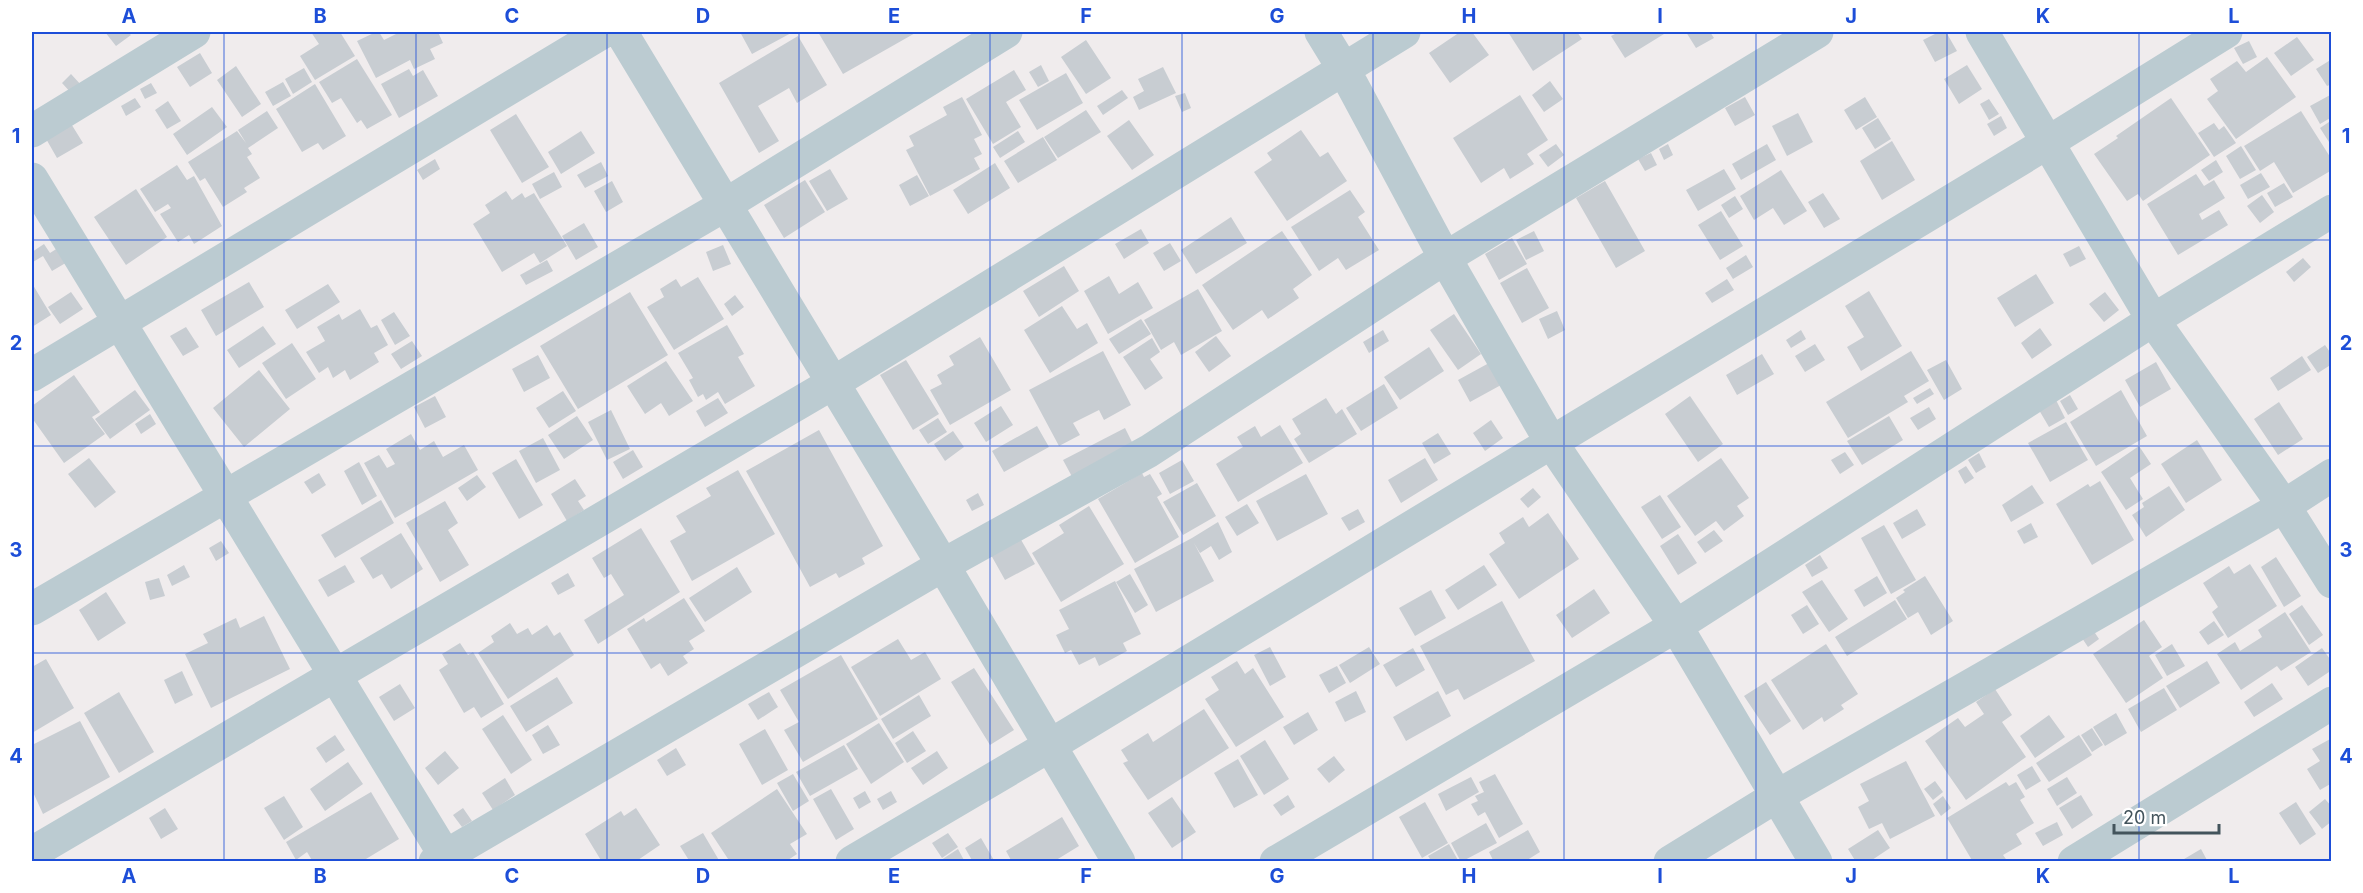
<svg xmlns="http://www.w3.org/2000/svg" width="2363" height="893" font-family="Inter,sans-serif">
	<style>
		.building { fill: #c8cdd2 }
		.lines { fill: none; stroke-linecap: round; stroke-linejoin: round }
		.street { stroke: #bbcbd1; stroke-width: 33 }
		.grid { fill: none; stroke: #1d4ed8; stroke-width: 1.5; stroke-opacity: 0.55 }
		.neatline { fill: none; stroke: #1d4ed8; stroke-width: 2 }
		.grid-label { font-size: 20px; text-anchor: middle; font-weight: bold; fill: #1d4ed8 }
	</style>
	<rect width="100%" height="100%" fill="#f0eced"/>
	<path class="building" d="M105,32H128L131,35L116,46Z
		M311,32H340L355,56L315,80L300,56L319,44Z
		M376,32H379L384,40L400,32H438L443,43L430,49L435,59L414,69L410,60L376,78L357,41Z
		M740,32H793L752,54Z
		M818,32H917L843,74Z
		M1460,32H1472L1489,55L1450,83L1429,53Z
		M1508,32H1577L1582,39L1533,71Z
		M1619,32H1663L1664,34L1625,58L1611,36Z
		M1686,32H1710L1714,38L1696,48Z
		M1939,32H1946L1957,51L1935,62L1923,40Z
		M798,36L827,85L797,103L789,88L758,106L779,141L759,153L719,83Z
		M2297,37L2314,60L2291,76L2274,53Z
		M1086,40L1111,78L1086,94L1061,57Z
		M2249,41L2257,57L2243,64L2234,48Z
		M200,53L212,73L190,87L177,67Z
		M2267,57L2296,97L2236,139L2207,99L2218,91L2210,79L2237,61L2246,72Z
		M357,59L392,115L367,129L361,120L357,123L341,98L332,103L319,82Z
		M2332,59V84L2327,86L2316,69Z
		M1041,65L1049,81L1038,87L1029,72Z
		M1967,65L1982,89L1959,104L1944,79Z
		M236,66L261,104L242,117L217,80Z
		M1163,67L1176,93L1139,110L1133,97L1144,91L1138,79Z
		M304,68L312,82L293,94L285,79Z
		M409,69L413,76L423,70L438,96L399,118L381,84Z
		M1014,70L1026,90L1006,102L1021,127L993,144L966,99Z
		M1066,73L1083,103L1037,130L1019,100Z
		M71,74L82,86L72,94L62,83Z
		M1550,81L1563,99L1544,112L1532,95Z
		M283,82L291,96L273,106L265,92Z
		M151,83L157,93L145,99L140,89Z
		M315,84L346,136L323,150L318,143L302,152L276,109Z
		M1122,90L1128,98L1103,115L1097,106Z
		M1185,93L1191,108L1182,112L1175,96Z
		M2332,94V117L2320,124L2310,106Z
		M1520,95L1548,140L1527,154L1534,164L1510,179L1504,168L1481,183L1453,138Z
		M962,97L982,135L974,139L982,154L974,158L980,169L930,196L906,150L914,146L909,136L947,115L943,107Z
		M1745,97L1755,115L1735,126L1725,108Z
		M1865,97L1877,117L1856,130L1844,110Z
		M135,98L141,107L126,116L121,106Z
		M2171,98L2210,155L2143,201L2138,194L2127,201L2094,154L2118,138L2116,136Z
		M1989,99L1999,114L1989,120L1980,104Z
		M168,101L181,121L167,129L155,110Z
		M212,107L227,127L187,155L173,134Z
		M1086,110L1101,132L1058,158L1044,137Z
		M267,111L278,128L248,148L252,154L247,157L260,178L244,188L247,192L223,207L205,178L200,181L188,162L237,131L246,143L238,130Z
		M2301,111L2332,160V170L2293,193L2274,162L2260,171L2244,146Z
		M1798,113L1813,142L1787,156L1772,126Z
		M516,114L549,167L522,183L490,130Z
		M2001,116L2007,128L1994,136L1987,124Z
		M1878,118L1891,139L1875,149L1862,128Z
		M1129,120L1154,155L1132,170L1107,136Z
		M2332,120V140L2329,142L2320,128Z
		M70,122L83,143L57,158L45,137Z
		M2214,123L2219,130L2224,126L2236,143L2214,157L2198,133Z
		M1301,130L1320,157L1328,152L1347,181L1287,221L1254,172L1272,160L1267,153Z
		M581,131L595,153L561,174L548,152Z
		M1018,131L1025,142L1000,158L993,147Z
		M1043,137L1057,160L1018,183L1004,161Z
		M1892,141L1915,180L1882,200L1860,161Z
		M1556,144L1564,155L1548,167L1539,155Z
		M1668,144L1673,155L1664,160L1659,149Z
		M1767,144L1776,160L1741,180L1732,164Z
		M2241,146L2256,170L2240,179L2226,156Z
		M1651,153L1657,165L1645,171L1638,159Z
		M435,159L440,169L423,180L417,170Z
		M2216,160L2223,172L2209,181L2201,170Z
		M601,162L608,176L585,188L577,175Z
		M995,163L1010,188L968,214L953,190Z
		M177,165L187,180L194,176L222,226L194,244L189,235L178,242L160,214L171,208L168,204L155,212L140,189Z
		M830,169L848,199L827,211L809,181Z
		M1724,169L1736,189L1698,211L1686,190Z
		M1781,170L1807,211L1784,225L1773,208L1754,220L1740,196Z
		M554,172L562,187L540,199L532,184Z
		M2261,173L2270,187L2248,199L2240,185Z
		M2196,174L2204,186L2214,180L2225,198L2199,214L2202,220L2219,210L2228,225L2178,255L2147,204Z
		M917,175L929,196L910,206L899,185Z
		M805,180L825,212L784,238L764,205Z
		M612,181L623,202L606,212L594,191Z
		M1605,181L1645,251L1616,268L1576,198Z
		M2284,183L2293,197L2275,207L2267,193Z
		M136,189L167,237L126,265L94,217Z
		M1350,190L1365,212L1358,217L1379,250L1346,270L1338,258L1319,271L1291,227Z
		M506,191L512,200L522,193L525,198L534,193L567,246L540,263L534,253L502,272L473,224L490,213L485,205Z
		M1823,193L1840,219L1824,228L1808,202Z
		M2262,195L2274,212L2260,223L2247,206Z
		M1735,196L1743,209L1729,218L1721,205Z
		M1721,211L1743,246L1720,260L1698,225Z
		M1231,217L1247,243L1196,274L1181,250Z
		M584,223L598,247L576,260L562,236Z
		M1141,229L1149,243L1124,259L1115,244Z
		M1282,231L1312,275L1293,289L1299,298L1268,319L1262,310L1233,330L1202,285Z
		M1534,231L1544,251L1526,260L1516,240Z
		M1512,238L1527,264L1499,280L1485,254Z
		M1170,243L1181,261L1164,271L1153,253Z
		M44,244L50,253L61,246L69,261L52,271L43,256L33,262L32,252Z
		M723,245L731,264L713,271L706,252Z
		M2079,246L2086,259L2070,267L2063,254Z
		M1746,255L1753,267L1733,279L1726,268Z
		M2303,258L2311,267L2294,282L2286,272Z
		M547,260L553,271L526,285L520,275Z
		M1064,266L1079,291L1039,317L1023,291Z
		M1527,268L1549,308L1522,323L1500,283Z
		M2036,274L2054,303L2015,327L1997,298Z
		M1109,276L1119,294L1138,282L1153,308L1108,334L1084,291Z
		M698,277L724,319L674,350L647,307L664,297L660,289L676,279L681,287Z
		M1727,279L1734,290L1712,303L1705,293Z
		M249,282L264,307L216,336L201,310Z
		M328,284L340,302L297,329L285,310Z
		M33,285L51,315L32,327V286Z
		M1198,289L1222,331L1181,355L1174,342L1161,350L1144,320Z
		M1869,291L1902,346L1861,371L1847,347L1864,337L1845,306Z
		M71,292L83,309L60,324L48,307Z
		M630,292L668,355L578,409L540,346Z
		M2105,292L2119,310L2104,322L2089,304Z
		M735,295L744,307L732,316L724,304Z
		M1062,306L1077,329L1087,323L1098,343L1050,373L1024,330Z
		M360,309L371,328L377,325L388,345L374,353L379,362L350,380L345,370L333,378L328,367L319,373L306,352L325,341L317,327L339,314L342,320Z
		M1557,311L1565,330L1548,339L1539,319Z
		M394,312L410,336L395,345L381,320Z
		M1454,314L1481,354L1458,370L1430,330Z
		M1141,319L1151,334L1119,354L1109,339Z
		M727,325L744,354L738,357L755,386L725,404L718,392L706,400L703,394L698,397L689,380L693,378L678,353Z
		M263,326L276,344L239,368L227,350Z
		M186,327L199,347L183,356L170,336Z
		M2040,328L2052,345L2032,359L2021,343Z
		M1383,330L1389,341L1369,353L1363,342Z
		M1801,330L1806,339L1791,348L1786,340Z
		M1216,336L1231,356L1209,372L1195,352Z
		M980,337L1011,390L950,425L930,390L942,384L937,375L954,365L949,356Z
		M1152,338L1160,352L1150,359L1163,378L1145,390L1123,357Z
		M412,341L422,356L401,369L391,354Z
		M292,343L316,379L286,399L262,363Z
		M1815,344L1825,360L1805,372L1795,356Z
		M2325,345L2332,355V364L2318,373L2307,357Z
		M1429,347L1444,371L1400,400L1384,377Z
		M1103,351L1131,405L1104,420L1099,410L1073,423L1080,435L1059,446L1029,390Z
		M1911,351L1929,381L1904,396L1908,402L1848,438L1826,402Z
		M1762,354L1774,374L1737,395L1726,375Z
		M538,355L550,378L524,392L512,369Z
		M2302,356L2311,370L2278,391L2270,378Z
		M906,360L939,414L913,430L880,375Z
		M1946,360L1962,389L1944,400L1927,370Z
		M666,361L693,401L669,416L661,403L645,414L627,386Z
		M2156,362L2171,389L2140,407L2125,380Z
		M1489,363L1501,385L1470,402L1458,380Z
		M259,370L290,409L244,447L213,408Z
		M74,375L100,412L92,417L105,434L64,463L32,418V406Z
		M1384,384L1398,408L1361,431L1346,408Z
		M1930,388L1934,394L1917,404L1913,398Z
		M135,390L150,410L110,439L95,419Z
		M2121,390L2147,436L2096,466L2070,422Z
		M563,391L576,411L549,428L536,408Z
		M2070,395L2078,409L2068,415L2060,401Z
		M435,396L446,417L425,428L414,407Z
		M1690,396L1723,444L1698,462L1665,414Z
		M718,398L728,413L705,427L696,411Z
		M1326,398L1336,414L1342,409L1357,434L1309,463L1294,439L1301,434L1292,419Z
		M2056,400L2065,418L2049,427L2039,410Z
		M2279,402L2303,439L2278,455L2254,419Z
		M1001,406L1013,425L986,442L974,423Z
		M1929,407L1936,419L1918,430L1910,418Z
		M611,410L630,449L607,460L588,422Z
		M150,414L156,424L141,434L135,424Z
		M577,416L593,440L564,459L548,435Z
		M1889,416L1903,440L1862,465L1847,441Z
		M938,418L947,432L928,444L919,430Z
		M1491,420L1503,438L1485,451L1473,433Z
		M2066,422L2088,460L2050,482L2028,443Z
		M1280,425L1303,463L1238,502L1216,464L1243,447L1237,437L1255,426L1261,437Z
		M1037,426L1049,447L1004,472L992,451Z
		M1125,428L1137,452L1076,484L1063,460Z
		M819,430L883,546L862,558L865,564L839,578L836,573L810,587L746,471Z
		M953,431L964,447L945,461L934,444Z
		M1438,433L1451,454L1434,464L1422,443Z
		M411,434L420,450L434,441L443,457L464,445L478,470L395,518L364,463L379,455L387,468L395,464L386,449Z
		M543,438L560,470L536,483L519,451Z
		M2197,440L2222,480L2186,503L2161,464Z
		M2139,446L2151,464L2130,478L2143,499L2126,510L2101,472Z
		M633,450L643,467L623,479L613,462Z
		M1845,452L1854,465L1840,474L1831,460Z
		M1979,453L1986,467L1976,473L1968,460Z
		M89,458L116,492L95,508L68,474Z
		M1425,458L1438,480L1401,503L1388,480Z
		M1721,458L1749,498L1737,506L1744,516L1724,531L1716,521L1695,536L1667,496Z
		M516,459L543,505L519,519L492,473Z
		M1182,460L1194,481L1170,494L1159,473Z
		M359,462L377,496L362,505L344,471Z
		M1966,466L1974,478L1965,484L1958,471Z
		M738,470L775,534L692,581L670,541L686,532L676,516L711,496L706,488Z
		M319,473L326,485L312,494L304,482Z
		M1142,473L1144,477L1150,474L1162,494L1157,497L1179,537L1135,563L1098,499Z
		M1306,474L1328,514L1277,541L1256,501Z
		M477,475L486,487L467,501L458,488Z
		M575,479L586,496L578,501L584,510L567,521L551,494Z
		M2100,481L2134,540L2092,565L2056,504L2088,484L2090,487Z
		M1197,483L1216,516L1183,535L1163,502Z
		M2032,485L2044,503L2011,522L2002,505Z
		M2169,486L2185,510L2146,537L2132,515L2144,507L2142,503Z
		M1533,488L1541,497L1528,508L1520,499Z
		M978,493L984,505L972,511L966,500Z
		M1660,495L1681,527L1662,539L1641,507Z
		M381,500L394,523L335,558L321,535Z
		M445,501L458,523L448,530L469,565L440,582L406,523Z
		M1247,504L1259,523L1237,536L1225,517Z
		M1089,506L1124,564L1061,602L1032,553L1064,533L1059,525Z
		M1358,509L1365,522L1349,531L1341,518Z
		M1917,509L1926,525L1902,539L1893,523Z
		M1548,513L1579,559L1519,599L1489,554L1505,543L1499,533L1523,517L1529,527Z
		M1218,522L1232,552L1219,560L1211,546L1200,553L1194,543L1214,581L1156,612L1134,569L1192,538Z
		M2031,523L2038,537L2024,544L2017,531Z
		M1884,525L1916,580L1891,594L1861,538Z
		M641,528L680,592L598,644L584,620L624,595L611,574L604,578L592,558Z
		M1714,530L1723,541L1705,553L1697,542Z
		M401,533L423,569L391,589L382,574L373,579L360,558Z
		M1678,534L1697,563L1678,575L1660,546Z
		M1020,538L1035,564L1005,580L991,555Z
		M221,541L229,553L216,561L209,548Z
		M1820,555L1828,568L1812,577L1805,565Z
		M2276,557L2301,596L2284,607L2261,567Z
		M2250,564L2277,606L2228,638L2212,612L2218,607L2203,583L2229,566L2234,574Z
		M184,565L190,577L172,586L167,575Z
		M345,565L355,582L328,597L318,580Z
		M1484,565L1497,585L1458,610L1445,590Z
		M737,567L752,592L705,622L689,598Z
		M568,573L575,586L558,595L551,583Z
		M1130,574L1148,605L1135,613L1116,582Z
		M1877,576L1887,593L1864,607L1854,590Z
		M1925,576L1953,621L1931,635L1918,612L1908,618L1896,598L1905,592L1903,590Z
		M159,578L165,596L150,600L145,582Z
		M1822,580L1848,619L1829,632L1802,592Z
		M1115,581L1141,634L1123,643L1127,651L1099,666L1095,657L1079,665L1071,650L1065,653L1056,635L1069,629L1059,610Z
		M1594,589L1610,613L1572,638L1556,615Z
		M1431,590L1446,618L1415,636L1399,608Z
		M106,592L126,623L98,641L79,610Z
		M684,598L705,631L689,641L694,649L683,656L688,663L668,676L660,663L651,669L627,629L644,618L646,622Z
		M1895,600L1907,619L1847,656L1835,637Z
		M1502,601L1535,661L1464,700L1458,689L1446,695L1420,646Z
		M1807,605L1819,624L1803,634L1791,615Z
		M2302,605L2323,635L2309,645L2289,614Z
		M2285,612L2311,652L2281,671L2277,666L2241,690L2217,654L2235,642L2240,651L2262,637L2258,630Z
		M264,616L290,669L211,708L185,654L208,643L203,634L236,618L240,628Z
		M2144,620L2162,647L2149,656L2163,678L2126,703L2093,654Z
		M2214,621L2224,635L2208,645L2199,632Z
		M510,623L517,634L528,628L532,635L547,625L554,636L560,632L574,655L508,699L478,653L494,642L491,636Z
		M2093,630L2099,639L2088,647L2082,638Z
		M898,639L911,660L925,652L941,679L880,716L851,667Z
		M460,643L468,655L473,652L504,704L481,718L474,707L464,713L439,670L448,664L442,654Z
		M1826,644L1858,694L1841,705L1844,709L1824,722L1822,717L1803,730L1771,680Z
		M2172,644L2185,666L2167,676L2155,655Z
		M1270,647L1286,677L1270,686L1254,655Z
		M1369,647L1380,664L1350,683L1339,665Z
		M1413,648L1425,670L1396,687L1383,665Z
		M2322,648L2332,662V670L2308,686L2295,667Z
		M841,655L878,719L803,762L784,730L799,722L780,690Z
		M46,659L74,708L32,733V667Z
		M1237,661L1245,674L1253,668L1284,717L1236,747L1205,699L1219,690L1211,677Z
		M2207,661L2220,683L2180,708L2166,686Z
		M1337,666L1346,683L1329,693L1319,675Z
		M974,668L1014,730L990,745L951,682Z
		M182,671L193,695L175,704L164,680Z
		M557,677L573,703L526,732L510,706Z
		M1766,682L1791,721L1770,735L1744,696Z
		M2272,683L2283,699L2254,717L2244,702Z
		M400,684L415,708L394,721L379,697Z
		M2164,688L2177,710L2141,732L2128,709Z
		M1995,689L2012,715L2002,722L2026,757L1966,800L1925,741L1958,718L1965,727L1984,714L1976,702Z
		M1356,691L1366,712L1345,722L1335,702Z
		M1438,691L1451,716L1406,741L1393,717Z
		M119,692L154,752L119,773L84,713Z
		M769,692L778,707L758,720L748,704Z
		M919,695L931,716L893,739L881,719Z
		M1204,709L1229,748L1148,800L1123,763L1128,761L1121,750L1148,733L1153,742Z
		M1308,712L1318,730L1294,745L1283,727Z
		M2116,713L2127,733L2105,746L2093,727Z
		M503,715L532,760L511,774L482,729Z
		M2049,715L2065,737L2035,758L2020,736Z
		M80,721L110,777L43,814L32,790V745Z
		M879,723L904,762L871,784L846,744Z
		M548,725L560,745L543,754L532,735Z
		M2092,728L2103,745L2092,752L2081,735Z
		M765,729L788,770L762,785L739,744Z
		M913,731L926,751L907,763L895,743Z
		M335,735L345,750L326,763L316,748Z
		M2079,735L2092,755L2049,782L2036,763Z
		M2332,738V783L2320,790L2307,769L2320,761L2312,749Z
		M1265,740L1289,779L1264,795L1240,756Z
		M844,745L858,769L810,796L796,772Z
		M676,748L686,765L667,776L657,760Z
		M445,751L459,768L438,785L425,768Z
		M937,751L948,768L923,785L911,768Z
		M1334,756L1345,770L1329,783L1317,769Z
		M1238,759L1258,795L1234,808L1214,773Z
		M1906,761L1935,816L1890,839L1882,823L1869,829L1858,807L1869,801L1860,784Z
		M348,762L363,784L325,811L310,789Z
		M2032,766L2041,781L2026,790L2017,775Z
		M793,774L809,801L793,811L777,783Z
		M1495,774L1523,824L1499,838L1485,812L1478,816L1471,804L1478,801L1475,796L1484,792L1479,782Z
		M1471,777L1479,792L1446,811L1438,794Z
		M2067,777L2077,793L2057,806L2047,789Z
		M505,778L515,795L493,810L482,793Z
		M1935,781L1943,792L1933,800L1924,789Z
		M2006,782L2009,786L2016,782L2025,797L2020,800L2034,823L2016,834L2022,844L2003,855L2008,862H1973L1947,818Z
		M777,789L807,834L790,844L797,854L785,862H730L711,833Z
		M831,789L854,829L836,840L813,799Z
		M865,791L871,802L859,809L853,798Z
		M891,791L897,802L883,810L877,799Z
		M371,792L399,839L361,862H313L307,852L296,860L286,842Z
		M1288,795L1295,807L1281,816L1273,805Z
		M2081,795L2093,815L2072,829L2059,808Z
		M284,796L303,827L284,840L264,808Z
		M1943,796L1951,808L1941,816L1933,804Z
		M1172,797L1196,832L1172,848L1148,813Z
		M2325,799L2332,807V821L2322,829L2309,812Z
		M1425,802L1448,843L1422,858L1399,817Z
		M2296,802L2316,834L2300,845L2279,813Z
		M165,808L178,829L161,839L149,818Z
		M463,808L472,821L462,827L453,815Z
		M636,808L660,845L635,862H602L585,834L621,811L624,816Z
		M1062,817L1079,846L1053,862H1012L1006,851Z
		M2057,822L2063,835L2043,846L2035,833Z
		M1486,823L1497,843L1461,862L1451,843Z
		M1528,830L1540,852L1524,862H1494L1489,852Z
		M1878,830L1890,848L1869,862H1856L1848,849Z
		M703,833L720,862H690L680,846Z
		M948,833L958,847L942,858L932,843Z
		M981,838L995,862H973L965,848Z
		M1449,844L1459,862H1432L1428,856Z
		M958,849L965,862H938Z
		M2201,849L2208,862H2179Z"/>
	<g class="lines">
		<path class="street" d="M621,32L943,565L1119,862
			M1321,32L1343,68L1445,258L1551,442L1676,626L1816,862
			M1982,32L2153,320L2284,506L2332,582
			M32,131L194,32
			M32,179L449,862
			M32,375L603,32
			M32,609L725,205L1006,32
			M32,853L833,383L1404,32
			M435,862L943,565L1149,451L1445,258L1817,32
			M852,862L1049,746L2047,143L2226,32
			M1276,862L1676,626L2153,320L2332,211
			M1670,862L1777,796L2284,506L2332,475
			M2074,862L2332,703"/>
	</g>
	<path class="grid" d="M224,32V862M416,32V862M607,32V862M799,32V862M990,32V862M1182,32V862M1373,32V862M1564,32V862M1756,32V862M1947,32V862M2139,32V862M32,240H2332M32,446H2332M32,653H2332"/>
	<rect width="2363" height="893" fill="none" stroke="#ffffff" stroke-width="66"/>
	<path d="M2114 824v9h105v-9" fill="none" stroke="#43545c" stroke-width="3"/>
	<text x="2123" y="824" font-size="18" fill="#43545c" stroke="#ffffff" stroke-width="4.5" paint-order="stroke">20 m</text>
	<rect x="33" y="33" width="2297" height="827" class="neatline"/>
	<g class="grid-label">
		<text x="129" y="23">A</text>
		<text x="320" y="23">B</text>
		<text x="512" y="23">C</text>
		<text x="703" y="23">D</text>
		<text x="894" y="23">E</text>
		<text x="1086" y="23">F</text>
		<text x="1277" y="23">G</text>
		<text x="1469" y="23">H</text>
		<text x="1660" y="23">I</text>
		<text x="1851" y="23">J</text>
		<text x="2043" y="23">K</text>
		<text x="2234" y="23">L</text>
		<text x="16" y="143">1</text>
		<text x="2346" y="143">1</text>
		<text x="16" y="350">2</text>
		<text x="2346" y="350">2</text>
		<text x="16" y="557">3</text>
		<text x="2346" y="557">3</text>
		<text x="16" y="763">4</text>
		<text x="2346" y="763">4</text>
		<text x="129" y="883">A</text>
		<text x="320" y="883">B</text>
		<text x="512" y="883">C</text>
		<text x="703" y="883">D</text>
		<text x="894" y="883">E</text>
		<text x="1086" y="883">F</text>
		<text x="1277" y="883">G</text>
		<text x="1469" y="883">H</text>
		<text x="1660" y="883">I</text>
		<text x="1851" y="883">J</text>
		<text x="2043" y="883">K</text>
		<text x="2234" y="883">L</text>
	</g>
</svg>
